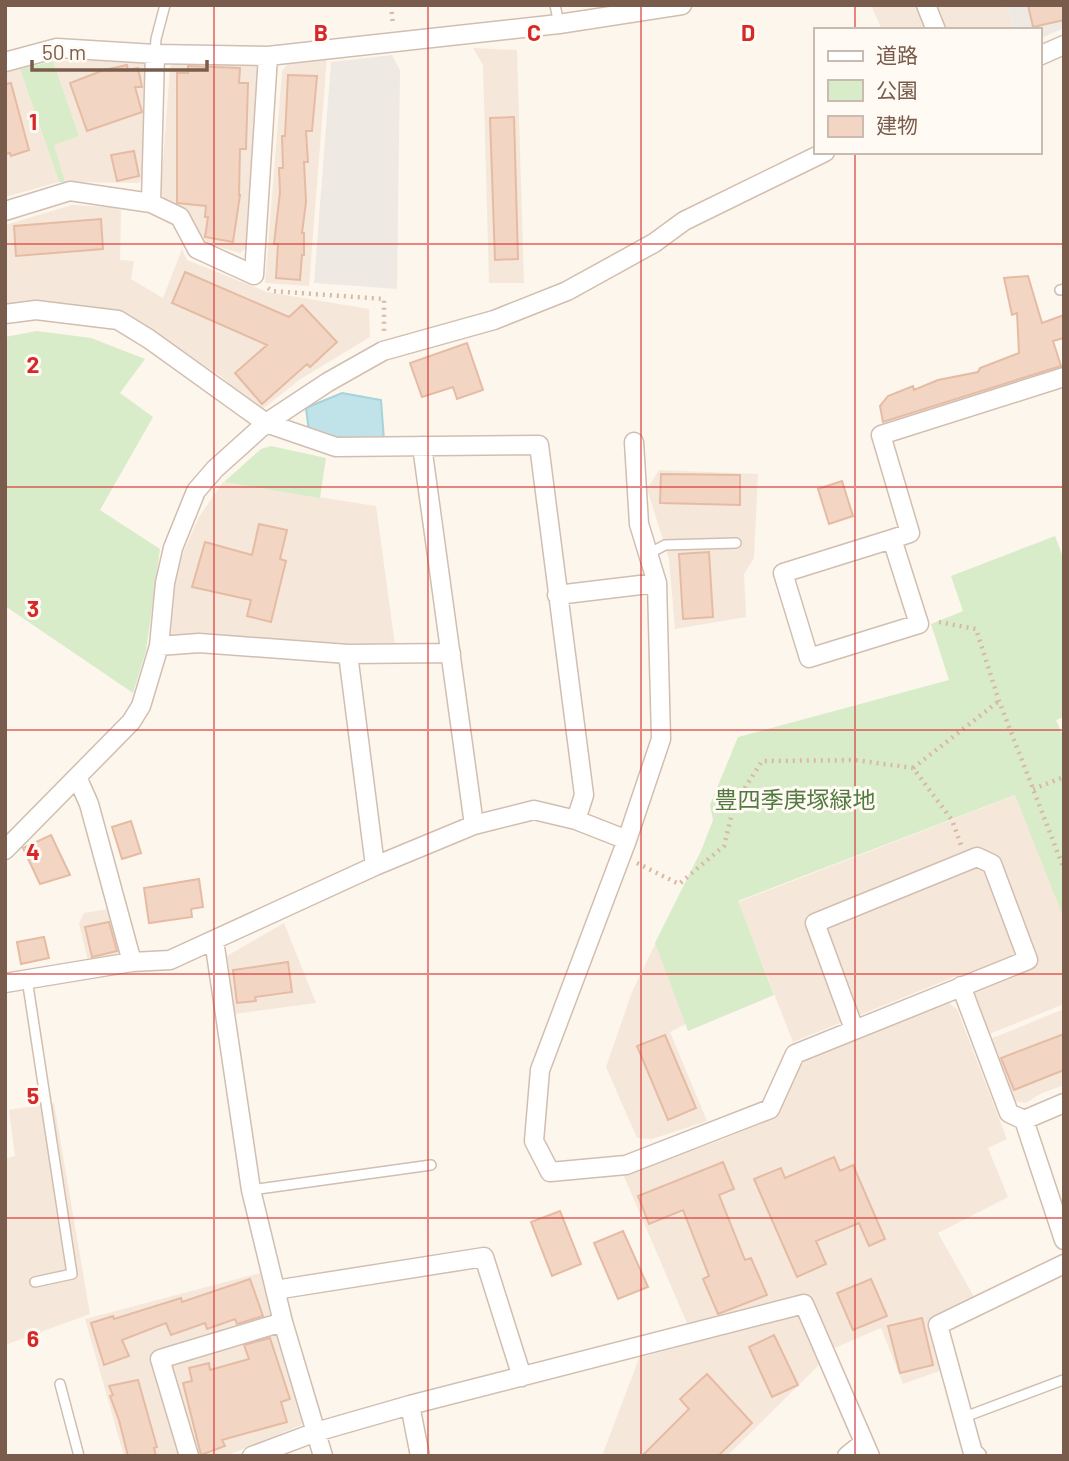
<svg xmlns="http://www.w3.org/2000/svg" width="1069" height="1461" font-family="Barlow,'Noto Sans JP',sans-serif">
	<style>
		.residential { fill: #f5e8da }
		.industrial { fill: #efe9e4 }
		.green { fill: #d8ecc9 }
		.water { fill: #bfe3e8; stroke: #a5d3da; stroke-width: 2 }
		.building { fill: #f3d5c3; stroke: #e6bba3; stroke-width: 2 }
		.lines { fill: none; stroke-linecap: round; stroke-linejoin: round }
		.lane-casing { stroke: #d1beb0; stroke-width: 12 }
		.street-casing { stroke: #d1beb0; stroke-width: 21 }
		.path { stroke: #d9b8a5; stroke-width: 4.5; stroke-dasharray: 2 5; stroke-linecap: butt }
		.lane { stroke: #fff; stroke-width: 9 }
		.street { stroke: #fff; stroke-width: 18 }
		.grid { fill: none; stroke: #d62828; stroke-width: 2; stroke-opacity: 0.55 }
		.labels { text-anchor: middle; stroke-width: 6; stroke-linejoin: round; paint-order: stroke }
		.park-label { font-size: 23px; fill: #537a41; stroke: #fffaf3 }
		.grid-label { font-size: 23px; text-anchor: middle; font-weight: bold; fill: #d62828; stroke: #fffaf3; stroke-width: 6; stroke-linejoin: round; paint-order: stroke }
	</style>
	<rect width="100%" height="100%" fill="#fdf6ec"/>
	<path class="residential" d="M871,5H1007L1014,30H882Z
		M473,48L517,50L524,283H489L483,65Z
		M178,56L255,58L263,69L247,248L240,253L203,242L184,211L163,201L161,188L170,67Z
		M293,57H327L309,286L265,283L282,71Z
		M144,60L152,67L145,178L138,183L65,182L53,145L79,136L53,61Z
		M20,69L59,182L5,197V72Z
		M72,205L111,207L121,210L120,260L134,261L131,279L163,298L182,249L187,260L267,292L369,309L370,337L299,380L259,412L222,377L121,312L5,310V225Z
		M659,470L758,474L754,558L744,574L746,617L675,629L669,559L647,489Z
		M223,482L376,506L395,645L331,647L262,639L171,636L175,583L179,562L199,517Z
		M1016,795L1064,919V1004L987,1035L964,973L793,1042L738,902Z
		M114,908L126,955L88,961L79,923L84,913Z
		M284,923L316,1003L234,1014L227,956Z
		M657,940L686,1024L670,1032L707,1121L652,1139L637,1138L606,1067L632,992Z
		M948,1002L957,1009L1007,1139L988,1148L1008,1197L938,1233L977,1302L930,1324L942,1370L903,1384L881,1328L830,1350L809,1297L689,1328L623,1174L719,1141L775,1117L802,1060Z
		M1064,1009V1085L1042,1093L1026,1103L1013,1101L990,1039Z
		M54,1103L90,1314L5,1345V1159L15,1156L9,1110Z
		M264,1272L306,1416L301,1425L226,1456H124L85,1319Z
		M801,1312L821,1363L727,1456H602L639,1358Z"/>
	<path class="industrial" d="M1007,5H1064V28L1039,39V30H1014Z
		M392,55L400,70L397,289L314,283L331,62Z"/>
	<path class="green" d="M53,61L79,136L54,145L65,182H59L20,69Z
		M37,331L91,338L145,359L120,393L153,417L100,510L160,549L146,651L133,693L5,606V337Z
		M271,446L326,458L320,498L224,482L261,449Z
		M1055,536L1064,560V717L1056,720L1064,738V919L1015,795L738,901L774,995L688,1031L655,943L701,851L713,820L710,805L738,737L949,680L931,624L963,611L951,576Z"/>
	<path class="water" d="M342,393L381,400L384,440L323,437L309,432L306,408Z"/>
	<path class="building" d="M1028,5H1064V20L1033,27Z
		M127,65L128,70L138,68L142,87H135L142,112L87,131L70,83L104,70Z
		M188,66L240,68L239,83H248L246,149H240L239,195H240L233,242L205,237L208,217H205L206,206L177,203V73H188Z
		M288,75L317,76L312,131H306L308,162H304L306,202L302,233H304V255H302L300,280L276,278L278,244H274L280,192L279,168H283L282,136H285Z
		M11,83L29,150L11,156L10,153L5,154V84Z
		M514,117L518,259L495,260L490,118Z
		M134,151L139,176L117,181L111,155Z
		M101,219L103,249L16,256L14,226Z
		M185,272L289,317L302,305L337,342L310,367L307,364L262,404L235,373L267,345L172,303Z
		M1028,276L1042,323L1064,315V338L1053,341L1061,366L883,422L880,406L888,396L913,386L914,390L938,380L978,372L980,368L1019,353L1017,313L1012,315L1004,278Z
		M467,343L483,390L457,399L453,387L422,397L410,363Z
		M661,474L740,475V505L660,503Z
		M842,481L853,516L829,524L818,489Z
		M259,524L287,530L280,559L286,561L271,622L247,616L251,600L192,587L205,542L252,555Z
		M709,552L713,617L683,619L679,554Z
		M131,821L141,853L122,859L112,827Z
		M51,835L70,875L40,884L23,848Z
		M199,879L203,907L191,909L192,917L149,923L144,888Z
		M109,922L117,951L92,957L85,927Z
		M44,937L49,958L21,964L17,942Z
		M288,962L292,992L255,997L256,1001L237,1003L233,970Z
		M1064,1034V1070L1014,1090L1001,1058Z
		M665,1035L696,1108L668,1120L637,1046Z
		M834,1157L840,1171L853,1165L885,1239L869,1246L859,1223L816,1241L826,1264L797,1277L754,1179L781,1168L785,1178Z
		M723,1162L734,1189L719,1195L745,1260L751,1258L767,1295L718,1314L703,1279L709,1276L683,1210L649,1224L638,1196Z
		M560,1211L581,1264L552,1276L531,1222Z
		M623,1231L648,1287L618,1299L594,1243Z
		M250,1279L263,1316L237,1324L235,1319L207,1329L205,1323L171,1335L166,1323L122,1340L129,1356L104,1365L91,1323L113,1316L114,1319L181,1298L182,1302Z
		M871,1279L887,1316L853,1330L837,1293Z
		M922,1318L933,1365L900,1373L888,1326Z
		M774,1335L798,1385L772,1397L749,1347Z
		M270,1338L290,1399L281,1402L287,1422L222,1440L225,1446L201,1455L183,1383L192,1381L189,1368L209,1363L210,1370L249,1359L244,1345Z
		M707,1374L752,1423L718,1456H642L689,1409L680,1399Z
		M138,1380L157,1447L154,1448L156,1456H128L119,1420L110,1396L113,1395L109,1386Z"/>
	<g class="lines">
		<g class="lane-casing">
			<path id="lane" d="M555,5L559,24
				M155,54L156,39L165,5
				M1060,290L1064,289
				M648,554L665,545L736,543
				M27,979L72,1274L35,1282
				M251,1190L431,1165
				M60,1384L79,1456
				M962,1418L1063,1380"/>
		</g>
		<g class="street-casing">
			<path id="street" d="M926,5L936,30
				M1039,56L1064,45
				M5,62L57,48L155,54L268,56L559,24L682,5
				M151,203L155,54
				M5,211L70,191L151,203L180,217L197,249L254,275L268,56
				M5,314L36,310L118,320L149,339L266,423L336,447L539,445L584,795L576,820
				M634,442L639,524L657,583L661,739L627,840L540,1070L534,1141L550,1172L626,1165L770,1109L795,1054L1028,960L992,864L977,857L815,923L854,1029
				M422,446L474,825
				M892,539L919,624L809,658L783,573L892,539L910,533L881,435L1064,377
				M557,595L657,583
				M159,646L199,643L348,654
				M78,779L89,804L132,962
				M5,850L131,722L141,706L159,646L165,583L173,548L196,491L215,469L266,423L328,382L383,351L494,320L567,291L654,243L684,221L825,152
				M375,866L348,654L451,653
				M214,940L251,1190L283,1322L323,1456
				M5,983L132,962L170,960L375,866L474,825L534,810L576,820L627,840
				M961,986L1009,1113L1024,1120
				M1064,1103L1024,1120L1064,1240
				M275,1290L484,1257L522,1377
				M410,1405L420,1456
				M189,1456L160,1359L283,1322
				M252,1456L316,1432L410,1405L804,1304L870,1456
				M847,1456L863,1443
				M977,1456L973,1453L938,1325L1064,1264"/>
		</g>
		<path class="path" d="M391,5L393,25
			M268,288L272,291L384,299V331
			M939,622L976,629L999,701L1064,869
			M913,768L999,701
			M1033,789L1064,777
			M637,863L679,884L724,846L734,805L762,761L855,760L913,768L952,820L961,845"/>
		<use href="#lane" class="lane"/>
		<use href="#street" class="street"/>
	</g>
	<path class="grid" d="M214,5V1456M428,5V1456M641,5V1456M855,5V30M855,152V1456M5,244H1064M5,487H1064M5,730H1064M5,974H1064M5,1218H1064"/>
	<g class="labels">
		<g class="park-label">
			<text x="795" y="808">豊四季庚塚緑地</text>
		</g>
	</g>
	<g class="grid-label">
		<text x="321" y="41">B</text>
		<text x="534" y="41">C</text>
		<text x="748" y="41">D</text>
		<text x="33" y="130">1</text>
		<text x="33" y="373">2</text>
		<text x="33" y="617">3</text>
		<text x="33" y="860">4</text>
		<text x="33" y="1104">5</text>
		<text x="33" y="1347">6</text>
	</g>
	<rect width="1069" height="1461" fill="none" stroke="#7a5c4d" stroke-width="14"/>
	<rect x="814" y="28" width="228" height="126" fill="#fffaf3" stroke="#cabbb1" stroke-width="2"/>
	<rect x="828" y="51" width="35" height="10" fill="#ffffff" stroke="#cabbb1" stroke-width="2"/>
	<text x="876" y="63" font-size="21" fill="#7a5c4d">道路</text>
	<rect x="828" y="80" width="35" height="21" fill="#d8ecc9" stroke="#cabbb1" stroke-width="2"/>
	<text x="876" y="98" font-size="21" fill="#7a5c4d">公園</text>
	<rect x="828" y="116" width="35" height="21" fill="#f3d5c3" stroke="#cabbb1" stroke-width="2"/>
	<text x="876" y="133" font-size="21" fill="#7a5c4d">建物</text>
	<path d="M32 60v10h175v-10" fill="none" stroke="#7a5c4d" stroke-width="3.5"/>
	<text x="42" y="60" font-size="21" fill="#7a5c4d" stroke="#fffaf3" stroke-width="5" paint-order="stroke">50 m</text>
</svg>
